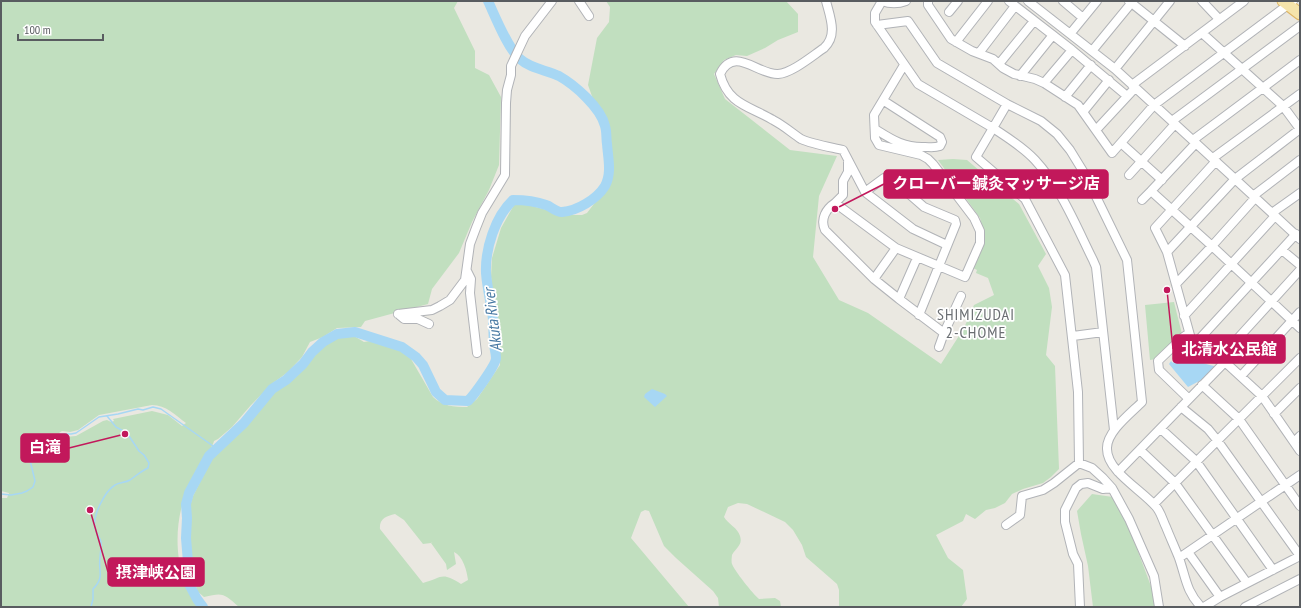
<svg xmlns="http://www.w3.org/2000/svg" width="1301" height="608" font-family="'PT Sans Narrow','Noto Sans JP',sans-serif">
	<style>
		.green { fill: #c1dfbf; fill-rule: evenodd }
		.water { fill: #a7d7f4 }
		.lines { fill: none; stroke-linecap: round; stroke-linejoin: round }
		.stream { stroke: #a7d7f4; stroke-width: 1.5 }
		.river { stroke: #a7d7f4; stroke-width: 10 }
		.minor-casing { stroke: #b1b3b7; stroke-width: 10 }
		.major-casing { stroke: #dfb665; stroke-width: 13 }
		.minor { stroke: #fff; stroke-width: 8 }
		.major { stroke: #f5e4ab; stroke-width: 11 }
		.labels { text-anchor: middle; stroke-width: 3.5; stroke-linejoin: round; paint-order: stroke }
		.neighbourhood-label { font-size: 16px; letter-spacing: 1px; fill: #6a6e72; stroke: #fff }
		.water-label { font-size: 16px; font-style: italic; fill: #4879a3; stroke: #fff }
		.leader { fill: none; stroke: #c2185b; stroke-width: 1.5 }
		.callout-dot { fill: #c2185b; stroke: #fff; stroke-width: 1.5 }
		.callout { fill: #c2185b; stroke: #c2185b; stroke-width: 1.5 }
		.callout-label { font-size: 16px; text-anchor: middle; font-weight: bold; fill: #fff }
	</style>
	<rect width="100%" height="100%" fill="#eae8e1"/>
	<path class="green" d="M1,1H458L454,8L475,51V68L489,75L501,97L499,165L489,190L472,222L459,253L432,289L428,304L365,321L361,327L337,328L323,337L310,342L302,357L288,372L273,383L251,405L232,427L218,439L214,441C212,449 197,470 192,480C172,516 171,575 200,607H1V498H7L9,493L1,491ZM152,405C166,405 175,415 186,423L182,426L168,415L152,411L113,419L114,421L111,422L107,420L103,421L76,436L65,437L59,433L62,431L70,432L78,430L99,415Z
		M606,1H786L798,14V32L778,40L765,48L747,56L736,55L724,60L714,74L725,99L790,150L837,156L819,196L813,257L839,300L868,313L941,364L964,328L974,305L994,295L988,278L976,273L977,270L973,268C978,251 985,236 980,218L938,160L953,159L967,160L1019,204L1046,254L1038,266L1049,288L1052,307L1046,355L1055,366L1059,469L1051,477L1043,483L1023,489L1012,494L1005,503L995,508L986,510L975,519L966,514L963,521L936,535L948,558L963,570L967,599L961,607H839V590L837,584L806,557L802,545L793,530L785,522L747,504L738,503L728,507L724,517C728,524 738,528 740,536C743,545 736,548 732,555C732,556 731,562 732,564C734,570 753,594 759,599L775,598L780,601L781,607H719L718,598L713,591L676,558L664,546L649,511L645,510L641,512L631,538L689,607H239C224,594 224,592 204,597L197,591L188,549V537L191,530L190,506L193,496L212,458L233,439L253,416L265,404L271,395L295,375L312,355L332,340L349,335L354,336L364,342L370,341L391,345L405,352L411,359L433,397C442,406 454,407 467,407L477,399L500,365V349L491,277L492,258L501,228L514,205L524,204L547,210L558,215H582L587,213L603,192L611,179L613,161L607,119L593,99L588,85L597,38L609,22L610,7ZM395,514L404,520L423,544L431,543L439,537L431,543L446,564L447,570L456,564L454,552C463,556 467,571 468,580L461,584C441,571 442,578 423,583L380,529C379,519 386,516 395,514Z
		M1174,302L1182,334L1156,359L1150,360L1145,305Z
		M1092,494L1113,497L1127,522L1155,597L1157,607H1093L1088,566L1081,534L1077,511Z"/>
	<path class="water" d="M1188,342C1194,360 1196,362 1214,366L1215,368L1203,379L1188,387L1169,364L1171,361L1173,363Z
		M652,389L665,394L667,396L655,407L644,397L645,394Z"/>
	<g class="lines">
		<path class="stream" d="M1,494L11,495L22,493L27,491L33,487L35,481L30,460L36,446L47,437L62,434H71L76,433L99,417L118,414L138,409L143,410L153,407L161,409L213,446L216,451
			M91,607L93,599V589C105,577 98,571 100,558C100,552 102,547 101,542C100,537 96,533 95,528C92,516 105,491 115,485C119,482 125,483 130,480C136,476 141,471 148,468L149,463L144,455L139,451L127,433L116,427L107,416"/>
		<path class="river" d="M203,607L197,599L190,586L186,538L187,518L186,504L189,493L209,456L244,423L272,389L286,380L303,364L312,352L323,342L337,334L355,332L402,347L416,357L423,365L436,392L445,400L468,401C474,395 496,365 496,358C496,353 494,348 494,343C493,333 494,322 492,312C490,299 487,286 486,273C485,249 495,217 513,200C524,200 535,201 546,205C551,206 555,212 562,212C577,211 597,199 605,186C612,173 608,158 607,144C606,139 607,132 605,126C601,108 575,85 559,76C547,70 531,69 520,59C508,49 495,16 488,1"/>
		<g class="minor-casing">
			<path id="minor" d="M579,1L589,16
				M826,1C830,17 838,35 824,48C812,56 792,73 778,74C758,75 734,45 720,74C728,105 750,106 773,120C783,125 792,133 801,139C812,144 830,147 843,150L865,192L884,178L893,180L924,207L955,220L956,224L919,315
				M882,1L875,13V22L918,84L993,128L1007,104
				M882,1C890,4 898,4 906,1
				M928,1V5L951,39L972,51L993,59L1003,68L1014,74L1035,79L1044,83L1078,105L1112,153L1154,105L1293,1
				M1009,1L1072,50L1127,96
				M1028,1L1115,69L1235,179L1167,252
				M1063,1L1083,18
				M1129,1L1185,46
				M1202,1L1219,19
				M949,12L958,1
				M877,25L908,21L937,63L1007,104L1041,121L1057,134L1070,150L1086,176L1127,260L1142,402C1131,413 1106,432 1107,449C1107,472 1144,491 1157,508C1161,513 1163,521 1166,527C1170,537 1175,548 1179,558C1186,578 1186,591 1201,607
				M1202,33L1283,106L1300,129
				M1070,34L1097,1
				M956,42L988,1
				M1092,51L1133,1
				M979,53L1015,6
				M999,64L1034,21
				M1115,69L1170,1
				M1020,76L1053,35
				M1044,83L1072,50
				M1132,85L1244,1
				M1065,97L1091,65
				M1083,112L1109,80
				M1172,121L1300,26
				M875,129C891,139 904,148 925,147C930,147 934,148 940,146L942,142L940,137L884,101
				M1300,129L1235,179L1300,239
				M1096,130L1135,88
				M1193,140L1300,60
				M1121,143L1162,180
				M1213,158L1300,94
				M1216,161L1155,228L1167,252L1193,346L1203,357L1219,359L1225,362L1262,396L1300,451
				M848,162V172L843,181V195L835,203L896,248L965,277L980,243V231L974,218L933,164L928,159L921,155L879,145L875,138L874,115L904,65
				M1129,175L1175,124
				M1151,191L1196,143
				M865,192L913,229L947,245
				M1253,196L1300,160
				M1255,198L1212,246L1300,328
				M1142,200L1151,191L1212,246L1176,284
				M835,203C826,209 820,219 825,230L874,279L899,299L944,333L939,347
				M1272,213L1300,193
				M1282,250L1300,265
				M467,271L471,279L470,293L477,353
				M874,279L896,248
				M899,299L917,258
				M398,314L432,310L440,306L450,300L465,280L470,244L476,228L482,213L505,175L506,103L507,90L511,75V66L525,36L552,1
				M398,314L404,319H418L429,324
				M1184,316L1275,216
				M944,333L961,296
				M1073,336L1103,332
				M1193,346L1296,234
				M1219,359L1300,270
				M1241,376L1300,312
				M1202,385L1239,419L1300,506
				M1189,399L1159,370L1158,361L1182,338L1189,333
				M1181,407L1208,429L1217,440L1300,556
				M1274,414L1300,388
				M1161,429L1196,461L1273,570
				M1294,442L1300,436
				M1140,450L1175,483L1247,583
				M1079,463L1078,392L1065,275L1025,199L976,157L993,128C1008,138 1023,147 1035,160C1061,188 1076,226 1093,260L1096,267L1114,430
				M1118,472L1225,362
				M1154,504L1300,358
				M1006,525L1020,515L1022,496L1043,490L1054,483L1079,463L1092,468L1103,478L1112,488L1129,519L1154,576L1159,607
				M1188,552L1220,597
				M1179,558L1300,475
				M1080,607L1078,564L1073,554L1065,522V510L1076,488L1081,484L1088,483L1103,489L1112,488
				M1204,607L1220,597L1300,556
				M1245,607L1300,579"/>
		</g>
		<g class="major-casing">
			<path id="major" d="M1283,1L1300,14"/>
		</g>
		<use href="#minor" class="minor"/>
		<use href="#major" class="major"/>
	</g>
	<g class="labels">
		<g class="neighbourhood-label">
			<text x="976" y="320">SHIMIZUDAI<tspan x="976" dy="18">2-CHOME</tspan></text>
		</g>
		<g class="water-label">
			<text transform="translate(492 320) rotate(-97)" y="6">Akuta River</text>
		</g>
	</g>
	<path class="leader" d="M835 209L884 184M1167 290L1173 349M125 434L69 448M90 510L108 572"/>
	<g class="callout-dot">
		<circle cx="835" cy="209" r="4"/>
		<circle cx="1167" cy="290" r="4"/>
		<circle cx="125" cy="434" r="4"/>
		<circle cx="90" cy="510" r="4"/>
	</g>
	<g class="callout">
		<rect x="884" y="170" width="224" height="28" rx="4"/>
		<rect x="1173" y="335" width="112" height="28" rx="4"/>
		<rect x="21" y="434" width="48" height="28" rx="4"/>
		<rect x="108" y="558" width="96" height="28" rx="4"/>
	</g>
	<g class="callout-label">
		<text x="996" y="189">クローバー鍼灸マッサージ店</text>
		<text x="1229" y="355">北清水公民館</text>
		<text x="45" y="453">白滝</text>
		<text x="156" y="578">摂津峡公園</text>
	</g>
	<rect width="1301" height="608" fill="none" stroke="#595c60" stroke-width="4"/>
	<path d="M18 34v6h85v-6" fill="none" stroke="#595c60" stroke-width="2"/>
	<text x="24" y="34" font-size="12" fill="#595c60" stroke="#ffffff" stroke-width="3" paint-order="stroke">100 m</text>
</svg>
